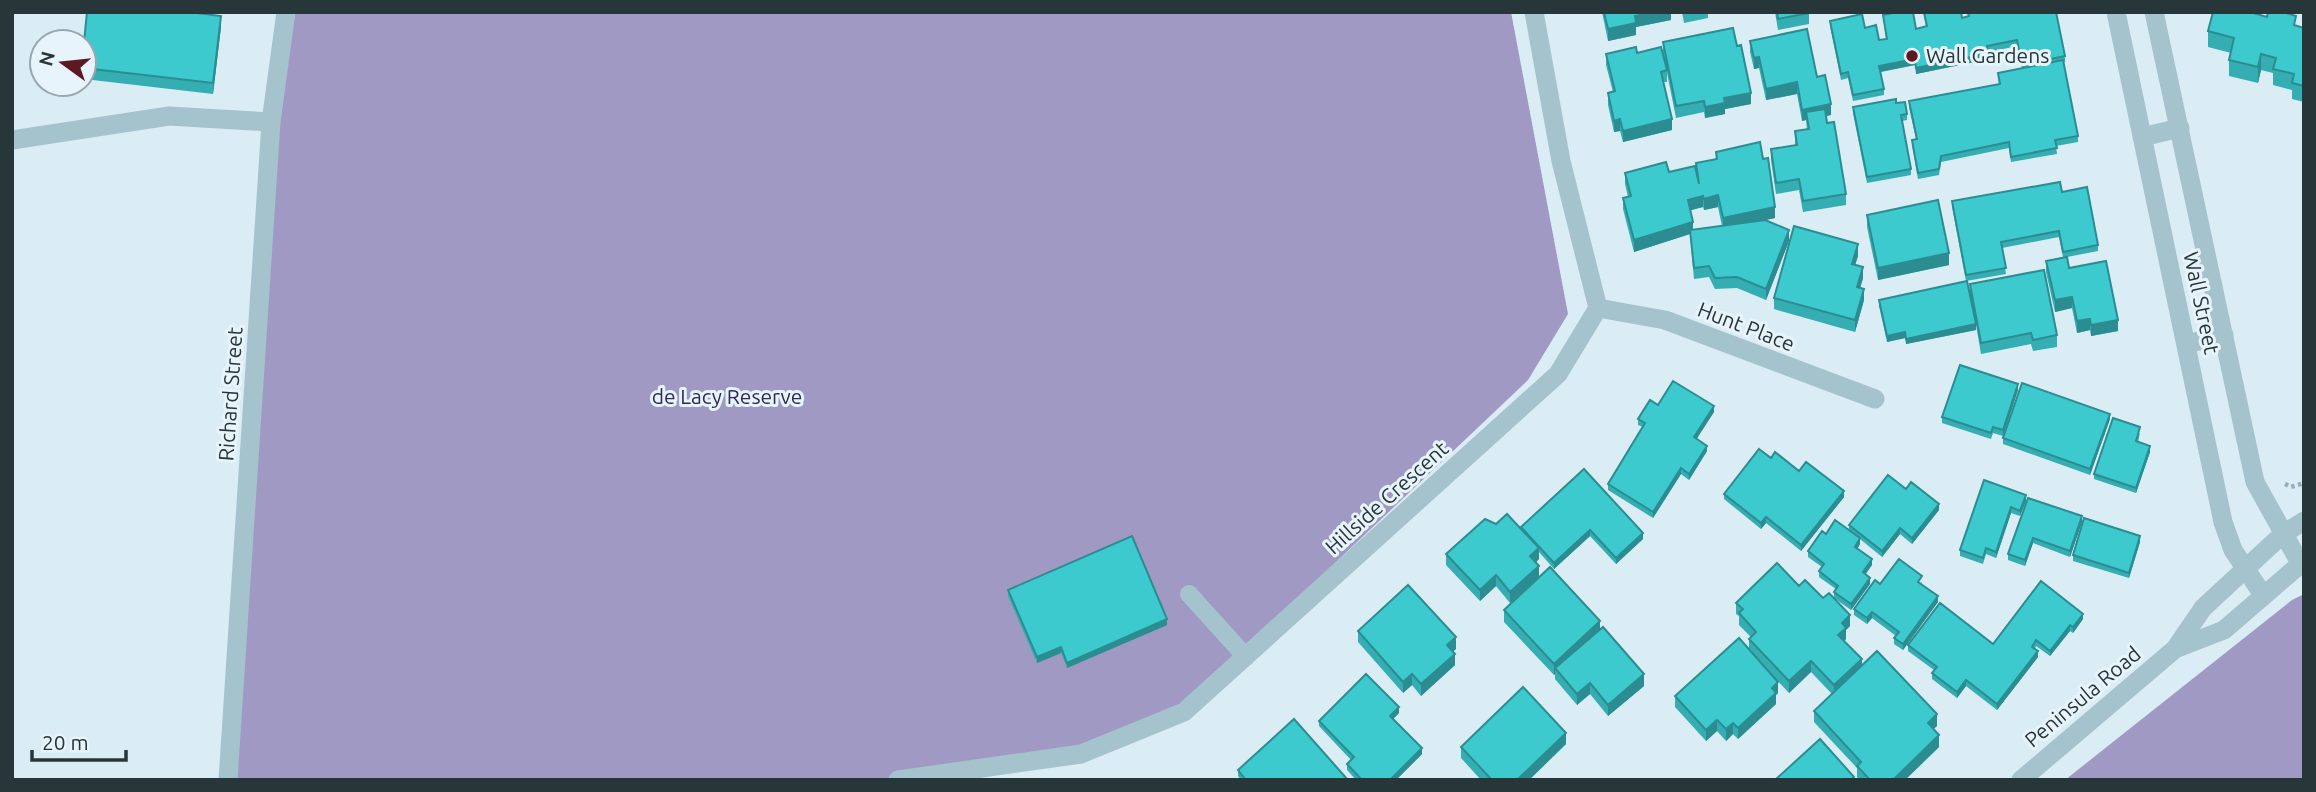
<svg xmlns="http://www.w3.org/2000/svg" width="2316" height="792" font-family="Ubuntu,sans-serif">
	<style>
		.green { fill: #9f99c4 }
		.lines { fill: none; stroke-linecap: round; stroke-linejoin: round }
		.path { stroke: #8fafb9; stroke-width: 4.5; stroke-dasharray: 3.5 3.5; stroke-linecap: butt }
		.service { stroke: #a5c3cd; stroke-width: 18 }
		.minor { stroke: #a5c3cd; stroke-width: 19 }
		.tertiary { stroke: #a5c3cd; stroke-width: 19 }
		.wall { fill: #34aeb2; fill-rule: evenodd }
		.shaded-wall { fill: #2b8d91 }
		.building { fill: #3dcacf; stroke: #2b8d91; stroke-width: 2 }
		.poi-dot { fill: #5d1923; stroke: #e7f4fb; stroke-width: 2.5 }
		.labels { text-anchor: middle; stroke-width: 6; stroke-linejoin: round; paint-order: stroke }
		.poi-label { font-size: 21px; fill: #273638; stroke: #e7f4fb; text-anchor: start }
		.street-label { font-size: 21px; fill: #273638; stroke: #e7f4fb }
		.park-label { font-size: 21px; fill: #302958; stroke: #e7f4fb }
	</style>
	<rect width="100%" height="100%" fill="#daecf4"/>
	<path class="green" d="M286,12H1511L1568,314L1528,380L1183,707L1081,754L898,780H228Z
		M2304,594V780H2065L2292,600Z"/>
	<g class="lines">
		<path class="path" d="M2285,484L2291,487L2304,483"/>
		<path class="service" d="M1189,594L1246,657"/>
		<path class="minor" d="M12,140L169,116L271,122
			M1598,308L1665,320L1875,399
			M228,780L271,122L286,12
			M898,780L1081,754L1184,712L1558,374L1598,308L1561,161L1534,12"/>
		<path class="tertiary" d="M2116,12L2223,522L2233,550L2263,595
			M2154,12L2255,482L2300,563
			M2142,137L2180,128
			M2186,344L2224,335
			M2175,649L2224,630L2304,561
			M2021,780L2175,649L2203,608L2283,534L2304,521"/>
	</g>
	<path class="wall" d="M87,12H202V14L221,27L213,94L84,79V42Z
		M1602,12H1671V20L1636,27V35L1608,41Z
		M1682,12H1708V18L1684,23Z
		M1775,12H1809V24L1778,30Z
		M1923,12H1961L1962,18L1968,17L1967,12H2056L2065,56V62L2064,63L2078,136V142L2056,146L2057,154L2011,162L2009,148L1941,162L1939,175L1918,179L1912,145V140L1916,139L1909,107V101L1999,84L1998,73L2022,68L2017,46L1989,52V59L1916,74L1915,65L1881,72L1884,89V95L1853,101L1848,78L1841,80L1830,26V21L1865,28L1879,40L1886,39L1883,15L1916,29L1926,27Z
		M2253,13L2304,28V102L2292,99V90L2273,85V73L2261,70L2258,83L2229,76V60L2231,53L2208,47V31Z
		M1750,41L1817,77L1831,115L1826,116L1846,194V205L1803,212L1799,190L1776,194L1771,160V149L1795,145V131L1807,129L1806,120L1802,121L1797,94L1766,100L1759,68L1754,69L1750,52Z
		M1663,42L1751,104L1725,109V114L1705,118L1704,112L1676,118L1667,73V82H1663L1672,130L1623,142L1620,131L1614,132L1608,105V93L1613,92L1606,65V54L1637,53L1663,54Z
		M1896,103L1907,114V120L1902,121L1911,169V175L1867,183L1853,113V107Z
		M1716,152L1775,218L1760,221L1789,241L1766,300L1737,288L1715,289L1709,277L1694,279L1690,234L1634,252L1623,209V198L1628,197L1625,184V173L1696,171V163L1716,159ZM1703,207L1704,210L1718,207L1722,226L1693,230L1690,210Z
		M2062,192L2098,245V251L2067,257L2069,268L2118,331L2091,336L2090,330L2077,333L2072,308L2055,312L2046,272V261L2063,257L2059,237L2002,248L2006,274L1966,281L1952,207V201Z
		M1867,215L1949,265L1878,280L1867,227Z
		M1858,256L1855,265L1863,278L1860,288L1864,300L1855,332L1774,309V298Z
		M1970,284L2057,335V347L2033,351L2031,344L1981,354L1976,325V330L1906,344L1905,338L1887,342L1879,306V300L1970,296Z
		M2018,390L2003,436L1993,433L1991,439L1942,423V417Z
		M1658,405L1714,412L1696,439L1707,451L1689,480L1681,474L1653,518L1608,490V484L1643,427L1638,425V419Z
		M2110,419L2090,475L2003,444V438Z
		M2140,433L2138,442L2150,452L2136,493L2094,479V474Z
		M1771,458L1799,471L1844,497L1801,551L1766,523L1761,529L1724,499V494Z
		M1584,469L1643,539L1616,564L1590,536L1554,569L1539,552V559L1535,563L1539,577L1510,603L1496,586L1480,601L1446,565V554L1496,524L1521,529V527Z
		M1984,480L2026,501L2020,516L2011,513L1996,558L1986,554L1983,564L1960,556V550Z
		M1906,489L1939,510L1912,544L1900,534L1882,557L1860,539V544L1857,549L1872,565L1865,574L1870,584L1851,610L1834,598V592L1836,589L1819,577V571L1822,567L1808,557V551L1826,534L1849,531V525Z
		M2028,498L2082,522L2070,557L2033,543L2025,566L2008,560V554Z
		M2140,542L2129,578L2073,561V555Z
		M1922,582L1921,584L1938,602L1903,650L1894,644V638L1896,636L1872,618L1867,624L1854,615V609Z
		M1799,586L1850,626L1846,630V639L1844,641L1862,666L1937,726L1933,729L1939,747L1905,780H1859L1857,777V768L1814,722V711L1832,694L1811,672L1789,693L1761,663L1778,693L1776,695V704L1738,739L1733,734L1726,741L1717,731L1706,741L1675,707V696L1749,649V639L1751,637L1739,625V616L1736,614V603Z
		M1008,590L1167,625L1067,668L1061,653L1037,663L1008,596Z
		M1504,610L1644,686L1608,716L1590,694L1577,705L1555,679V674L1554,675L1504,622Z
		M2083,619L2073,633L2070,631L2050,656L2036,646L2035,649L2038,657L1997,710L1966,686L1957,698L1932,679V673L1934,670L1908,651V645L1993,644Z
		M1358,631L1456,649L1452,651L1455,665L1421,696L1412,685L1403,693L1358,642Z
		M1399,713L1393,719L1422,754L1396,780H1356L1347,770V764L1351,760L1319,726V721Z
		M1566,744L1529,780H1481L1461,758V747Z
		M1238,770L1348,780H1241L1238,776Z"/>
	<path class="shaded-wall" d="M1654,12H1671V20L1636,27V35L1608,41V29L1635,16Z
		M221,16V27L213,94V83Z
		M1989,53V59L1916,74V68Z
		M2261,54V70L2258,83V67Z
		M1759,57V68L1754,69V58Z
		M1915,59V65L1879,72V66Z
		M1797,82V94L1766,100V89Z
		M1751,93V104L1725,109V114L1705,118V107L1724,98Z
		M1831,104V115L1807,120L1806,112V120L1802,121V110Z
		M1620,119V131L1614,132V121Z
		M1672,119V130L1623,142V131Z
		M1718,195V207L1704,210V199Z
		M1703,196V207L1688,211V200Z
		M1775,207V218L1723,229V218Z
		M1693,222V233L1634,252V240Z
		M1789,230V241L1766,300V289Z
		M1858,244V256L1852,275V264Z
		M1949,253V265L1878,280V268Z
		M1863,267V278L1857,299V287Z
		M1864,289V300L1855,332V320Z
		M2072,297V308L2055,312V300Z
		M2090,319V330L2077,333V321Z
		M2118,320V331L2091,336V325Z
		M1976,324V330L1906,344V339Z
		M1905,332V338L1887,342V336Z
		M2018,384V390L2003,436V430Z
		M1714,406V412L1694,443V437Z
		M2110,414V419L2090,475V469Z
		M1707,446V451L1689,480V474Z
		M2150,446V452L2136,493V488Z
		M1681,468V474L1653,518V512Z
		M1844,491V497L1801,551V545Z
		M2026,495V501L2020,516V511Z
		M1939,504V510L1912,544V538Z
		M2011,507V513L1996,558V552Z
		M2082,516V522L2070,557V551Z
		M1766,517V523L1761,529V523Z
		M1900,528V534L1882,557V551Z
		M1590,530V536L1554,569V563Z
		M1643,533V539L1616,564V558Z
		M2140,536V542L2129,578V573Z
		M1860,538V544L1855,553V547Z
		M2033,538V543L2025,566V560Z
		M1539,548V559L1530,568V556Z
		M1872,559V565L1863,578V572Z
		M1539,566V577L1510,603V592Z
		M1496,575V586L1480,601V590Z
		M1870,578V584L1851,610V604Z
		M1938,596V602L1903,650V644Z
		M1872,612V618L1867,624V618Z
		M2083,614V619L2073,633V627Z
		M1850,615V626L1846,630V639L1838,646V635L1842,623Z
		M1167,619V625L1067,668V663Z
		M1600,621V632L1555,668V674L1554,675V664Z
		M2070,625V631L2050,656V651Z
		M1456,637V649L1447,657V645Z
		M1061,647V653L1037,663V657Z
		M2038,651V657L1997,710V704Z
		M1455,654V665L1421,696V684Z
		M1862,659V670L1834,696V685Z
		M1811,661V672L1789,693V681Z
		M1412,674V685L1403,693V682Z
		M1644,674V686L1608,716V705Z
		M1966,680V686L1957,698V692Z
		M1778,682V693L1776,695V704L1738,739V728L1772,688Z
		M1590,683V694L1577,705V694Z
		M1399,707V713L1390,722V716Z
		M1937,714V726L1928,734V723Z
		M1717,720V731L1706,741V730Z
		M1733,723V734L1726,741V729Z
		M1566,733V744L1529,780H1517Z
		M1939,735V747L1905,780H1893Z
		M1422,748V754L1396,780H1390Z"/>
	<path class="building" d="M87,12H189L221,16L213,83L84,68V42Z
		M1604,12H1654L1635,16L1636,23L1608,29Z
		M1777,12H1809V13L1778,19Z
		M1897,12H1913L1916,29L1927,26L1924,12H1961L1962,18L1969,16L1968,12H2056L2065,56L2022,65L2017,40L1987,46L1989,53L1916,68L1915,59L1879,66L1884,89L1853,95L1848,72L1841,74L1830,21L1862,14L1865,28L1876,25L1879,40L1887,39L1883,15Z
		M2213,12H2250L2267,17L2268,12H2283L2296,16L2294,25L2304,28V86L2292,83L2294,74L2273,69L2276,58L2261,54L2258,67L2229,60L2234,38L2208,31Z
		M1733,28L1737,46L1741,45L1751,93L1724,98L1725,103L1705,107L1704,101L1676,106L1663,42Z
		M1807,29L1817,77L1825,75L1831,104L1802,110L1797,82L1766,89L1759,57L1754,58L1750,41Z
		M1636,47L1637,53L1661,47L1667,70L1661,72L1672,119L1623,131L1620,119L1614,121L1608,93L1615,91L1606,54Z
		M2063,60L2078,136L2055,140L2057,148L2011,157L2009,142L1941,156L1939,169L1918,173L1912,140L1917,139L1909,101L2000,84L1998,73Z
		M1896,99V103L1905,102L1907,114L1901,115L1911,169L1867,177L1853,107Z
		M1825,109L1827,123L1834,122L1846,194L1803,201L1799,179L1776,183L1771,149L1797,145L1795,131L1809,129L1806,112Z
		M1760,142L1763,159L1768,158L1775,207L1723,218L1718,195L1704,199L1703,196L1688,200L1693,222L1634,240L1623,198L1631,196L1625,173L1666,162L1669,172L1695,166L1699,184L1696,163L1717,159L1716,152Z
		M2060,182L2062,192L2087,187L2098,245L2063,252L2059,231L2001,242L2006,268L1966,275L1952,201Z
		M1938,200L1949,253L1878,268L1867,215Z
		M1765,220L1789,230L1766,289L1737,277L1715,278L1709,266L1694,268L1690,230Z
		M1794,226L1858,244L1852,264L1863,267L1857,287L1864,289L1855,320L1774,298Z
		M2067,257L2069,268L2106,261L2118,320L2091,325L2090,319L2077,321L2072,297L2055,300L2046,261Z
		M2044,270L2057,335L2033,340L2031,333L1981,343L1970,284Z
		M1967,281L1976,324L1906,339L1905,332L1887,336L1879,300Z
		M1960,365L2018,384L2003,430L1993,427L1991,433L1942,417Z
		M1673,381L1714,406L1694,437L1707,446L1689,474L1681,468L1653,512L1608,484L1645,423L1638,419L1650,400L1658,405Z
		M2022,383L2110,414L2090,469L2003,438Z
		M2113,418L2140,427L2136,441L2150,446L2136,488L2094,474Z
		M1759,449L1771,458L1775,452L1799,471L1806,462L1844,491L1801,545L1766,517L1761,523L1724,494Z
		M1584,469L1643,533L1616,558L1590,530L1554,563L1521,527Z
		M1888,475L1906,489L1911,482L1939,504L1912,538L1900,528L1882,551L1849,525Z
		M1984,480L2026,495L2020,511L2011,507L1996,552L1986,548L1983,558L1960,550Z
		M2028,498L2082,516L2070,551L2033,538L2025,560L2008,554Z
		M1507,514L1539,548L1530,556L1539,566L1510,592L1496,575L1480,590L1446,554L1485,519L1496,524Z
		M2084,518L2140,536L2129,573L2073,555Z
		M1835,520L1860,538L1855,547L1872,559L1863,572L1870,578L1851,604L1834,592L1838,586L1819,571L1824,564L1808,551L1822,531L1826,534Z
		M1132,536L1167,619L1067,663L1061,647L1037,657L1008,590Z
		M1899,559L1922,576L1918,582L1938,596L1903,644L1894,638L1899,632L1872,612L1867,618L1854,609L1875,580L1880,584Z
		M1777,563L1799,586L1805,580L1823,598L1829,593L1850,615L1842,623L1846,628L1838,635L1862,659L1834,685L1811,661L1789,681L1749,639L1756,632L1739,613L1743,609L1736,603Z
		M1550,567L1600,621L1554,664L1504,610Z
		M2041,581L2083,614L2073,627L2070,625L2050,651L2036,640L2032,647L2038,651L1997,704L1966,680L1957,692L1932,673L1937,667L1908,645L1940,603L1993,644Z
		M1408,585L1456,637L1447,645L1455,654L1421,684L1412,674L1403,682L1358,631Z
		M1603,627L1644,674L1608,705L1590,683L1577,694L1555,668Z
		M1739,638L1778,682L1772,688L1776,693L1738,728L1733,723L1726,729L1717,720L1706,730L1675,696Z
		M1877,651L1937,714L1928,723L1939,735L1893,780H1870L1857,766L1861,762L1814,711Z
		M1366,674L1399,707L1390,716L1422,748L1390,780H1362L1347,764L1354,757L1319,721Z
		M1523,687L1566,733L1517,780H1492L1461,747Z
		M1294,719L1348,780H1246L1238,770Z
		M1820,739L1854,777L1851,780H1775Z"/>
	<circle class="poi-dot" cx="1912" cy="56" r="7"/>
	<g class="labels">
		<g class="poi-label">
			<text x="1926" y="63">Wall Gardens</text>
		</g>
		<g class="street-label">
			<text transform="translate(2201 303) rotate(78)" y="7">Wall Street</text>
			<text transform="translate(1746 327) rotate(21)" y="7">Hunt Place</text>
			<text transform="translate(231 394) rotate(-86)" y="7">Richard Street</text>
			<text transform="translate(1387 498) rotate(-42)" y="7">Hillside Crescent</text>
			<text transform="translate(2083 697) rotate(-40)" y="7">Peninsula Road</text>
		</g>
		<g class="park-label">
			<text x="727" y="404">de Lacy Reserve</text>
		</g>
	</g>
	<rect width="2316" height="792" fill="none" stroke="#273638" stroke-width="28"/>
	<g transform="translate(63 63) rotate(285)"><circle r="33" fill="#e7f4fb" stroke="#9aa8ad" stroke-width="2"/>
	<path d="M0-5L12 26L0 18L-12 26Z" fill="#5d1923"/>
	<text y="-10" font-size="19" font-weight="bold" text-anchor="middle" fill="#273638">N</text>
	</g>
	<path d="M32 750v10h94v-10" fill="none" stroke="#273638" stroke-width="3.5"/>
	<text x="42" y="750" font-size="21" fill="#273638" stroke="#e7f4fb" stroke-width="5" paint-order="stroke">20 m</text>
</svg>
